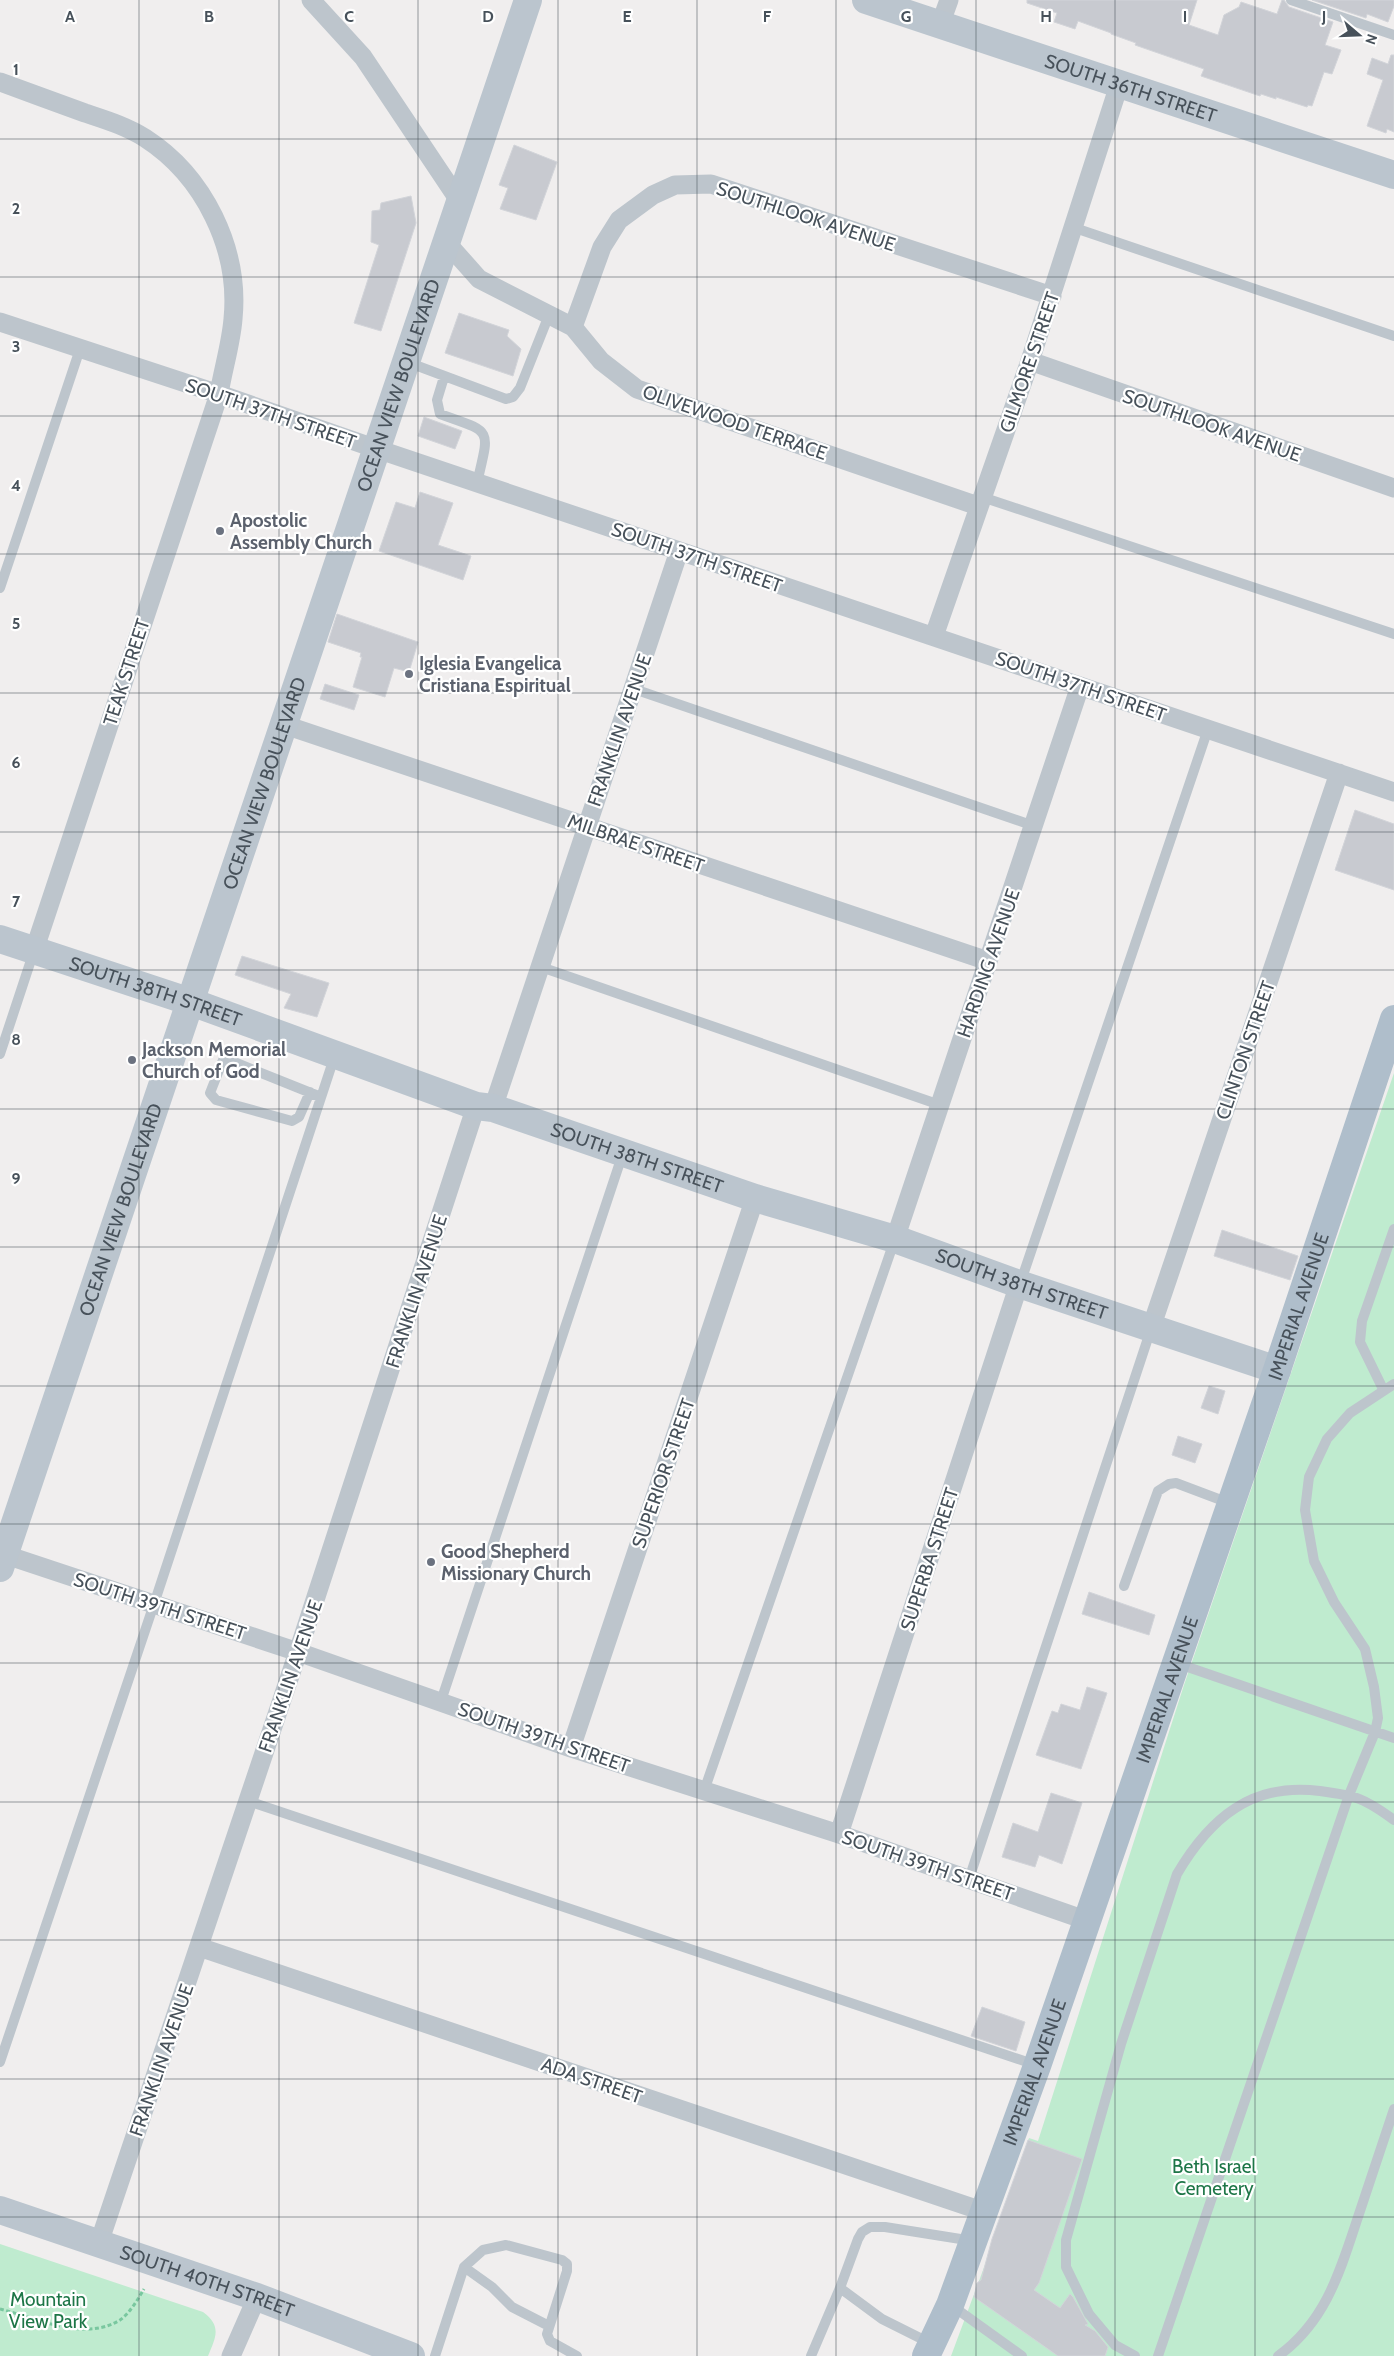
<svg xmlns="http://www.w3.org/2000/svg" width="1394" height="2356" font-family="Cabin,sans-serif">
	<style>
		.green { fill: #bfebcf }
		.building { fill: #c8cad0; stroke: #d2d4d9 }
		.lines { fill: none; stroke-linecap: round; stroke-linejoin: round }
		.path { stroke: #79c79f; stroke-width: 3; stroke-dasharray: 4 2.5; stroke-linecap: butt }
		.lane { stroke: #bdc5cc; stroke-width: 10 }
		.street { stroke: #bdc5cc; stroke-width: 19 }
		.secondary { stroke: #bbc5ce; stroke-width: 28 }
		.primary { stroke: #afbecb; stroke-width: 28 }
		.grid { fill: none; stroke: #47515a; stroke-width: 1; stroke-opacity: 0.55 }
		.worship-dot { fill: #6b7280; stroke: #fff; stroke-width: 2 }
		.labels { text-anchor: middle; stroke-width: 4.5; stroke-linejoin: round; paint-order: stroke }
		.street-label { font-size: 19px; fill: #47515a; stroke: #fff }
		.worship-label { font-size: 19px; font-weight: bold; fill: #5b616d; stroke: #fff; text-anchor: start }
		.park-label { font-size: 19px; fill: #1d7647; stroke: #fff }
		.grid-label { font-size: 16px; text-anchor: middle; font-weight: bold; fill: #47515a; stroke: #fff; stroke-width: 4.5; stroke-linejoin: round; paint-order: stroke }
	</style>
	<rect width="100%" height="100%" fill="#f0eeee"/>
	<path class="green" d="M1394,1073V2356H951L989,2254L1029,2138L1038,2141L1184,1685Z
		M0,2244L203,2312C222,2326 216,2337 208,2356H0Z"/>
	<path class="building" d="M1027,0H1197L1189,25L1218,35L1224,15L1239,7L1241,2L1277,14L1282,0H1284L1289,7L1333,22L1325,45L1341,50L1332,74L1324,72L1312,106L1308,105L1307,107L1276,97V99L1261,94L1260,96L1201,76L1204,69L1135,45L1136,43L1111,34V33L1078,21L1075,29L1054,22L1057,13L1027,3Z
		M1312,0H1394V6L1388,22L1367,14L1366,18Z
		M1391,55H1394V132L1387,129L1386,133L1367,126L1383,80L1367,74L1372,58L1388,64Z
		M514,145L557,162L536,220L500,209L508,188L499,185Z
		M411,196L416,223L381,331L354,323L379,245L371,242L372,211L380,210L381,203Z
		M459,313L509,330L507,336L521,349L513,376L445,353Z
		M424,417L462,431L455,449L418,436Z
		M420,492L453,503L438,545L471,556L463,580L379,551L396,502L415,508Z
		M337,614L418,642L409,672L394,668L385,697L353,687L362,657H360L361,653L328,642Z
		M325,684L359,695L354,710L320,699Z
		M1355,810L1394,824V890L1335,870Z
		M242,956L329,983L317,1017L284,1008L291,994L235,975Z
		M1222,1230L1298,1256L1290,1280L1214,1256Z
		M1209,1386L1225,1391L1218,1414L1201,1408Z
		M1178,1436L1202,1444L1195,1463L1172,1455Z
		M1089,1592L1155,1615L1149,1635L1082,1614Z
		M1087,1687L1107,1693L1081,1769L1036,1755L1052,1711L1058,1713L1061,1704L1080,1710Z
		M1051,1793L1082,1803L1062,1864L1039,1855L1035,1867L1002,1857L1013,1823L1038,1832Z
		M982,2007L1025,2022L1016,2051L971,2036Z
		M1028,2140L1082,2159L1039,2283L1034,2290L1060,2308L1070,2294L1073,2297L1088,2324L1085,2325L1095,2331L1108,2347L1105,2356H1058L974,2297L977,2283L981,2280L992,2239Z"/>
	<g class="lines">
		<path class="path" d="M0,2309C36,2318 85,2342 120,2320C130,2313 138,2299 144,2289"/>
		<path class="lane" d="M1291,0L1394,35
			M1072,227L1394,336
			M407,362L506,399L513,397L520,388L549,315
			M444,377L437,400L440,414C493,433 490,427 477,483
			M982,497L1394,634
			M0,588L80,349
			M634,689L1034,826
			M541,967L940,1105
			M0,1054L34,951
			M310,1092L299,1117L292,1121L216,1100L210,1093L223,1060H229L321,1097
			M1020,1284L1208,729
			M1383,1389L1360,1342L1362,1321L1394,1229
			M1124,1586L1158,1491L1169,1484L1176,1483L1229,1503
			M1176,1663L1394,1738
			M441,1701L623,1153
			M704,1791L895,1239
			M248,1801L1036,2065
			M969,1879L1151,1329
			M0,2062L154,1604L335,1055
			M464,2267L492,2287L512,2307L549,2326
			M951,2305L1022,2356
			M930,2343L882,2319L840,2288L858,2239L862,2232L870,2227H885L973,2241
			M435,2356L464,2267L483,2250L506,2245L562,2260L567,2264V2271L547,2334L550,2341L577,2356
			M811,2356L840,2288
			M1135,2356L1115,2345L1089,2314L1066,2267V2240L1121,2044L1177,1874C1210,1818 1252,1782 1320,1791C1357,1796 1364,1798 1394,1820
			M1158,2356L1349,1795L1375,1732L1378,1718L1374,1687L1365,1649L1334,1602L1314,1561L1305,1510L1309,1477L1327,1439L1350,1413L1394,1384
			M1278,2356C1327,2321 1341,2268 1359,2214C1371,2179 1382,2144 1394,2109"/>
		<path class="street" d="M311,0L363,57L460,202
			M940,25L949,0
			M0,82C28,92 57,103 85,113C106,120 126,126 145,138C204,176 240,249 233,319C231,344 223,369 219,394L34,951
			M447,243L479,279L573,327L601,361L637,389L978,506
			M0,322L219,394L377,449L1394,792
			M573,327L602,247L619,220L653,195L675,185L711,184L1052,296
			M1030,361L1394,488
			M934,636L1030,361L1119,85
			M285,725L988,961
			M493,1108L679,551
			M895,1239L1080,686
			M1151,1328L1339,773
			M0,1553L298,1652L571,1748L839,1834L1088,1921
			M571,1748L755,1198
			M839,1834L1019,1284
			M199,1947L985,2212
			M99,2243L298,1652L476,1106
			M231,2356L257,2297"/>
		<g class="secondary">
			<path id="s1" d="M866,0L1394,175"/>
			<path id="s2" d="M0,939L191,1002L476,1106L493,1108L755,1198L895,1239L1019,1284L1277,1370"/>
			<path id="s3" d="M0,1568C175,1045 352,523 528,0"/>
			<path id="s4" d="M0,2210L257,2297L411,2356"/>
		</g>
		<path class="primary" id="s5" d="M926,2356L950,2305L1037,2066L1277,1370L1394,1019"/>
	</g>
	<path class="grid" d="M139,0V2356M279,0V2356M418,0V2356M558,0V2356M697,0V2356M836,0V2356M976,0V2356M1115,0V2356M1255,0V2356M0,139H1394M0,277H1394M0,416H1394M0,554H1394M0,693H1394M0,832H1394M0,970H1394M0,1109H1394M0,1247H1394M0,1386H1394M0,1524H1394M0,1663H1394M0,1802H1394M0,1940H1394M0,2079H1394M0,2217H1394"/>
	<g class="worship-dot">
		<circle cx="220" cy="531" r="5"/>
		<circle cx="409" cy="674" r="5"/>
		<circle cx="132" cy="1060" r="5"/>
		<circle cx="431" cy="1562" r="5"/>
	</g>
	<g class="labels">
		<g class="street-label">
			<text dy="7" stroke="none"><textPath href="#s1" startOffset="279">SOUTH 36TH STREET</textPath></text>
			<text transform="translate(806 216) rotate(18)" y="7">SOUTHLOOK AVENUE</text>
			<text transform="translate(1029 362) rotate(-71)" y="7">GILMORE STREET</text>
			<text dy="7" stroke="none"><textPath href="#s3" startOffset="1248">OCEAN VIEW BOULEVARD</textPath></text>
			<text transform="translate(271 413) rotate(19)" y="7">SOUTH 37TH STREET</text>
			<text transform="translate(735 422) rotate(19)" y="7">OLIVEWOOD TERRACE</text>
			<text transform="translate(1212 425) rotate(19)" y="7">SOUTHLOOK AVENUE</text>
			<text transform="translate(697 557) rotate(19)" y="7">SOUTH 37TH STREET</text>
			<text transform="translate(126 672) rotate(-72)" y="7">TEAK STREET</text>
			<text transform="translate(1081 686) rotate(19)" y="7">SOUTH 37TH STREET</text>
			<text transform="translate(619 730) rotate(-71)" y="7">FRANKLIN AVENUE</text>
			<text dy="7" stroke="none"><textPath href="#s3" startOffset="828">OCEAN VIEW BOULEVARD</textPath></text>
			<text transform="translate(636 843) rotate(19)" y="7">MILBRAE STREET</text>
			<text transform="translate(988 963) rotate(-71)" y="7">HARDING AVENUE</text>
			<text dy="7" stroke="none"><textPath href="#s2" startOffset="164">SOUTH 38TH STREET</textPath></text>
			<text transform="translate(1245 1050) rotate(-71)" y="7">CLINTON STREET</text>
			<text dy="7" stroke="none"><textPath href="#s2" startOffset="674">SOUTH 38TH STREET</textPath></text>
			<text dy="7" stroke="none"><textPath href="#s3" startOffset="378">OCEAN VIEW BOULEVARD</textPath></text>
			<text dy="7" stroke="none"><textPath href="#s2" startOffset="1079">SOUTH 38TH STREET</textPath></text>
			<text transform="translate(416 1291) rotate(-72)" y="7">FRANKLIN AVENUE</text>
			<text dy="7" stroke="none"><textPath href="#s5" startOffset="1114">IMPERIAL AVENUE</textPath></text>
			<text transform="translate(663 1473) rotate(-71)" y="7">SUPERIOR STREET</text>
			<text transform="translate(929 1559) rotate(-72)" y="7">SUPERBA STREET</text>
			<text transform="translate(160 1606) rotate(18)" y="7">SOUTH 39TH STREET</text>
			<text transform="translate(290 1676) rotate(-71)" y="7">FRANKLIN AVENUE</text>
			<text dy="7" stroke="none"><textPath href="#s5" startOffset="709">IMPERIAL AVENUE</textPath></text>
			<text transform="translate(544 1737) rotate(19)" y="7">SOUTH 39TH STREET</text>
			<text transform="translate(928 1865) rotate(19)" y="7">SOUTH 39TH STREET</text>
			<text transform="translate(161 2060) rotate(-71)" y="7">FRANKLIN AVENUE</text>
			<text dy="7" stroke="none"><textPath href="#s5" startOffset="304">IMPERIAL AVENUE</textPath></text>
			<text transform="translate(592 2080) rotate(19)" y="7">ADA STREET</text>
			<text dy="7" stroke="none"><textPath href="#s4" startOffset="219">SOUTH 40TH STREET</textPath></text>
		</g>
		<g class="worship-label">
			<text x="230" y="527">Apostolic<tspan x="230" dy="22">Assembly Church</tspan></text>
			<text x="419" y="670">Iglesia Evangelica<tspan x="419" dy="22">Cristiana Espiritual</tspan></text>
			<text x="142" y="1056">Jackson Memorial<tspan x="142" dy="22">Church of God</tspan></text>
			<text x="441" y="1558">Good Shepherd<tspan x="441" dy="22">Missionary Church</tspan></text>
		</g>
		<g class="park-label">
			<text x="1214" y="2173">Beth Israel<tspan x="1214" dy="22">Cemetery</tspan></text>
			<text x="48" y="2306">Mountain<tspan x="48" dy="22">View Park</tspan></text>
		</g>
	</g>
	<g class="grid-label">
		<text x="70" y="22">A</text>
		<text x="209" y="22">B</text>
		<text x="349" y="22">C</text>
		<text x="488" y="22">D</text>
		<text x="627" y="22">E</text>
		<text x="767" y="22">F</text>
		<text x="906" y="22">G</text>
		<text x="1046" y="22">H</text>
		<text x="1185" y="22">I</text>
		<text x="1324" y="22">J</text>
		<text x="16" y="75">1</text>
		<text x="16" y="214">2</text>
		<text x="16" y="352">3</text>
		<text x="16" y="491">4</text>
		<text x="16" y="629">5</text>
		<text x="16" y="768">6</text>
		<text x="16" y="907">7</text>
		<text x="16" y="1045">8</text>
		<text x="16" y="1184">9</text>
	</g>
	<g transform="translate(1359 35) rotate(109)" stroke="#ffffff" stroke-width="4" paint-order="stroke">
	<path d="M0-4L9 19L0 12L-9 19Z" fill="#47515a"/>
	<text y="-8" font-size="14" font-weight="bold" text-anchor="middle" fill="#47515a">N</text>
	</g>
</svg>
